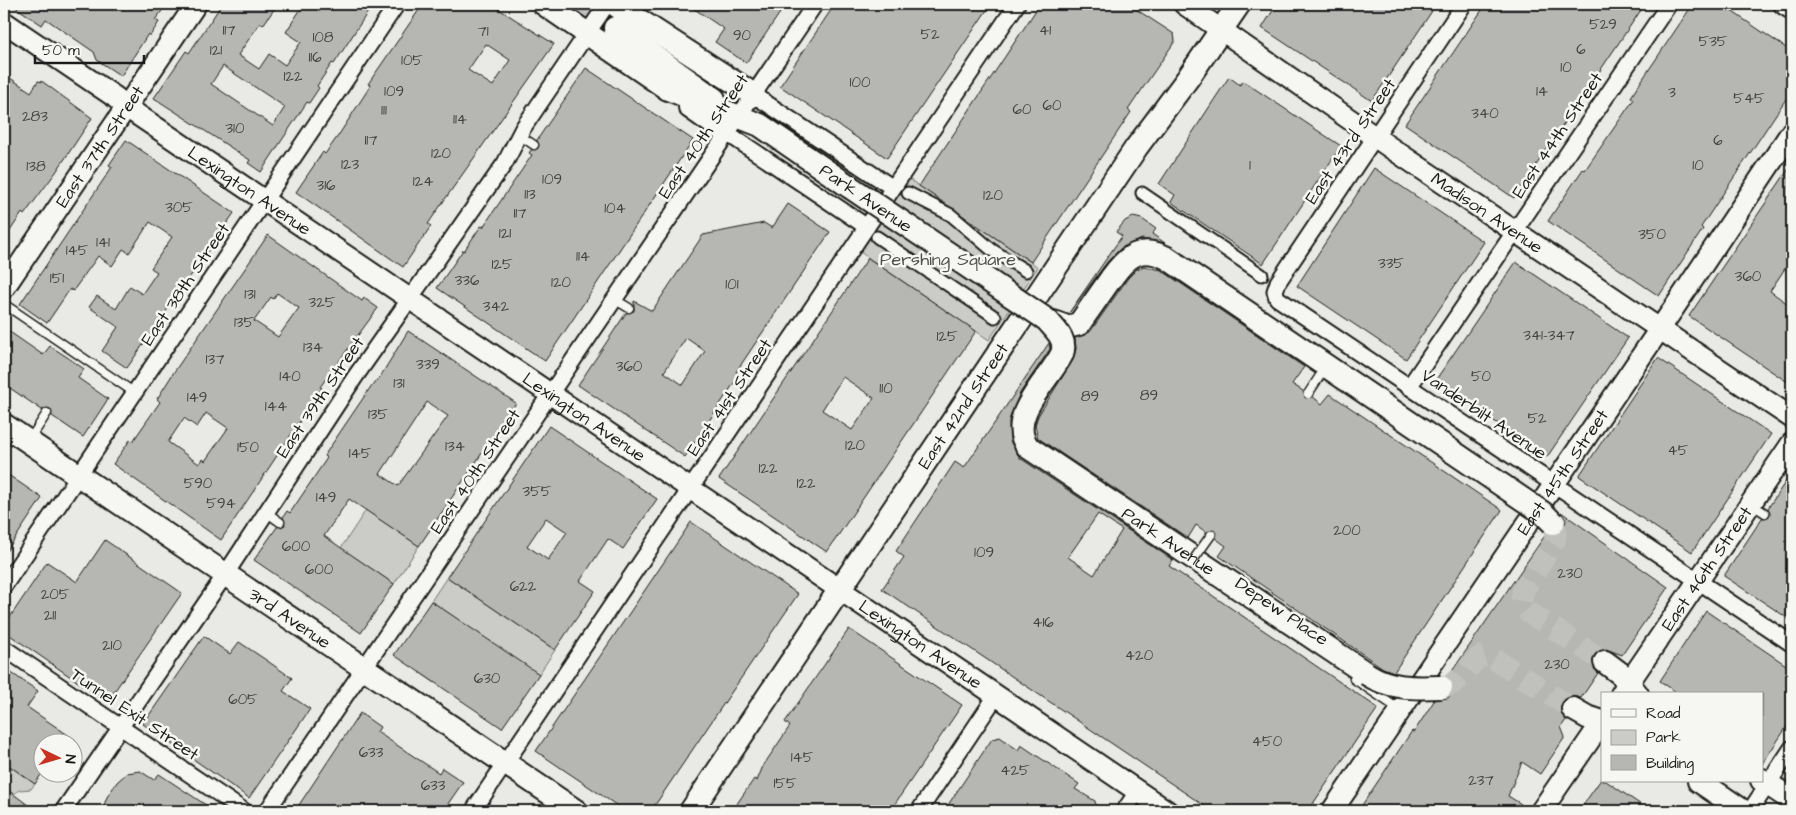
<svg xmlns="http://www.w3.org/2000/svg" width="1796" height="815" font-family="'Architects Daughter',sans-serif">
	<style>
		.grass { fill: url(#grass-tufts); stroke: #747472 }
		.park { fill: #cbcbc7; stroke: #747472 }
		.building { fill: #b6b6b3; stroke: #1c1c1c; fill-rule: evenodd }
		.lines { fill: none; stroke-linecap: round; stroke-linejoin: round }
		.primary-tunnel { stroke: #c0c0bd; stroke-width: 22; stroke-dasharray: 22 11; stroke-linecap: butt }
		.service-casing { stroke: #1c1c1c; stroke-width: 11 }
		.pedestrian-casing { stroke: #1c1c1c; stroke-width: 15 }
		.minor-casing { stroke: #1c1c1c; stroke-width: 19 }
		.secondary-casing { stroke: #1c1c1c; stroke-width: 24 }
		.primary-casing { stroke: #1c1c1c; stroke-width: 26 }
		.service { stroke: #f6f6f2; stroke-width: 8 }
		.pedestrian { stroke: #f6f6f2; stroke-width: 11 }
		.minor { stroke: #f6f6f2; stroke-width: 15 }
		.secondary { stroke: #f6f6f2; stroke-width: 20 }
		.primary { stroke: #f6f6f2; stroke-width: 22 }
		.service-bridge-casing { stroke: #1c1c1c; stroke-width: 11; stroke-linecap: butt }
		.primary-bridge-casing { stroke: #1c1c1c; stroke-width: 26; stroke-linecap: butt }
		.service-bridge { stroke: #f6f6f2; stroke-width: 8 }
		.primary-bridge { stroke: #f6f6f2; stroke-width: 22 }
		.labels { text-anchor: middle; stroke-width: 5; stroke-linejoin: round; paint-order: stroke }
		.number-label { font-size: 15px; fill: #424242 }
		.street-label { font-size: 18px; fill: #1c1c1c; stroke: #f6f6f2 }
		.park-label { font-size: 18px; fill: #51514f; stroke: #f6f6f2 }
	</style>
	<defs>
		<pattern id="grass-tufts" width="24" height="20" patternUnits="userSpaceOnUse" patternTransform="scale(1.25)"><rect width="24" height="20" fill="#cbcbc7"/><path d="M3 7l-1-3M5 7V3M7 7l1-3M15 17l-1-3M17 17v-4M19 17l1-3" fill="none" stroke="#aeaeaa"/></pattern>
	</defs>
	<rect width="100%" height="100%" fill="#e9e9e5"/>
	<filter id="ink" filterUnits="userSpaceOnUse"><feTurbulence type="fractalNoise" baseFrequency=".02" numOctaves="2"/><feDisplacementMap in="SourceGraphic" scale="10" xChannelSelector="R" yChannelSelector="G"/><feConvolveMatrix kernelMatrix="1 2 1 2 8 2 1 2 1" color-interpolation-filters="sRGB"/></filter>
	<g filter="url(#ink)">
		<path class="grass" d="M11,767L35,784L31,789L19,790L13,795L4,788V778Z"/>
		<path class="park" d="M909,179L1038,267L989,340L860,252Z
			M366,510L419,546L394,584L341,548Z
			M447,577L555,650L539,674L465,640L435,683L419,672L432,651L460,621L431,601Z"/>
		<path class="building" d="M11,4H167L155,20L159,22L150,36L148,34L121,76L97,60L94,52L46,19L42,25Z
			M222,4H268L275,8L263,25L260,23L238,55L259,69L269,54L285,65L301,42L286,32L304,4H373L334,64L332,63L317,86L319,88L309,103L307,102L261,172L248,163L250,160L154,98L186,51L189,53ZM223,66L285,107L273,126L211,84Z
			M423,4H491L554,44L443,202L428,224L431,226L403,267L296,192L323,152L325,154L338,136L371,85L368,84ZM486,44L510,60L493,86L468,70Z
			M687,4H786L746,63L715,42L724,29Z
			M835,4H991L887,158L780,86Z
			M1040,4H1128L1174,34L1175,41L1128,110L1131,112L1031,262L919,186Z
			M1277,4H1421L1432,11L1372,101L1262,28Z
			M1486,4H1645L1514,198L1405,124Z
			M1693,4H1721L1792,52V90L1701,227L1703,229L1659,296L1548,221L1583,169L1585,170L1634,99L1631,97L1642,80Z
			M586,68L693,140L545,361L437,288L463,250L464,251L481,226L483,227L532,155L529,153L531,150L538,148L537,140Z
			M4,74L31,92L38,81L43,82L92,118L56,172L24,215L22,213L4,240Z
			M1229,77L1240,85L1243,81L1341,146L1263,264L1171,202L1175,195L1159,184Z
			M126,140L234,213L127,368L102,351L118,327L89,307L97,296L116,309L130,286L142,294L157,272L151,268L172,237L150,222L129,253L123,249L112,266L98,256L73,291L70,289L47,323L20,304L112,167L109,165Z
			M1792,164V258L1770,291L1792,307V385L1689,316Z
			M1374,168L1484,242L1406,359L1297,286Z
			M788,204L830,232L736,372L740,374L685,457L578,385L626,313L634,311V301L652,311L703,235L764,223L772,228ZM686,338L705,351L683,385L664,372Z
			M1133,217L1142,219L1156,229L1152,234L1165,243L1142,239L1121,248L1108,261L1069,313L1122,236L1116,232L1125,221Z
			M268,235L362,301L364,298L378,308L320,387L322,388L221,540L113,464L130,440L133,441L160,402L157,399L174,372ZM277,293L299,308L278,337L254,321L271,297L273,299ZM206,413L228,428L205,461L203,459L199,464L168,442L184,418L197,427Z
			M868,258L976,331L827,552L719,479ZM843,377L874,398L852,430L822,410Z
			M1516,262L1628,338L1547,457L1435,381Z
			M1144,266L1161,270L1304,367L1292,384L1303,391L1305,398L1313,397L1322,404L1330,394L1502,510L1394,672L1383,668L1219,556L1226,546L1215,538L1216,533L1214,530L1206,532L1196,525L1188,538L1038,438L1035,425L1038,416L1073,360L1076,349L1075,338L1090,332L1128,278L1137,269Z
			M4,328L43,355L50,346L67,357L84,369L78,378L108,399L83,437L52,416L50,409L42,410L4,384Z
			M408,331L516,403L419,546L349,499L324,536L394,584L361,633L254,560L277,527L285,525L283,517L287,511L290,513L327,458L324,456L372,385L373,386L380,377ZM427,402L448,416L398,486L380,474Z
			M1049,343L1050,349L1020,393L1009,420L1010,441L1020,458L1173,560L1169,566L1378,708L1308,811H1212L882,589L904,557L896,551L955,462L964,468ZM1098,514L1122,530L1094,575L1068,557Z
			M1658,358L1771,434L1692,552L1579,476Z
			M549,426L657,499L623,549L608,539L580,581L595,591L555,650L447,577ZM546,518L567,532L548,560L527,546Z
			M4,472L42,498L4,555Z
			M1792,472V621L1724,576L1762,518L1769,516L1768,508Z
			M1561,512L1668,587L1622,655L1606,649L1595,654L1592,660L1593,667L1598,673L1581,698L1572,696L1562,702L1560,710L1566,720L1561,727L1565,737L1540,774L1522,762L1508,796L1521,804L1517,811H1358L1412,731L1414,732L1434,701L1433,700L1448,698L1452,694L1454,686L1448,677L1546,534L1556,536L1563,532L1566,520Z
			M691,522L798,594L651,811H625L536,751Z
			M105,540L182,593L107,702L4,631V626L47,562L77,582Z
			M431,601L539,674L502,728L394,655Z
			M1706,611L1792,669V719L1762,764V694H1679L1660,681Z
			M849,629L962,705L890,811H732L754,779L757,781L763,766L790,726L785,722Z
			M204,636L230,654L239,642L266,660L292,678L283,691L310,709L249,798L143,724Z
			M4,668L38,691L27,707L68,735L63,742H42V773L35,784L4,762Z
			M360,713L380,727L377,732L439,773L442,768L463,782L443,811H295Z
			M1000,737L1018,750L1021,745L1079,784L1075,789L1095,801L1096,806L1093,811H944L992,739Z
			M140,771L154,780L159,774L215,811H102L107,797L117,782L127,773Z
			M1602,778V781H1606L1650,811H1579Z
			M4,787L36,811H4Z"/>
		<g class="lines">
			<path class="primary-tunnel" d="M579,4L615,28
				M1553,523L1556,530L1555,540L1523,591L1521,604L1528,612L1605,662
				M1441,687C1467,684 1467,657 1488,655L1573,709"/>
			<g class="service-casing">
				<path id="service" d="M519,135L534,145
					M614,299L629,308
					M4,304L135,393
					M29,441L47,413
					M1751,504L1765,513
					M266,512L280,522
					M1354,679L1400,710"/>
			</g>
			<g class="pedestrian-casing">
				<path id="pedestrian" d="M908,193L951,215L992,250L1026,271
					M1142,193L1262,275
					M877,237L995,317"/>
			</g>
			<g class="minor-casing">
				<path id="minor" d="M1464,4L1278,282L1275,291L1277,298L1792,644
					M754,95L893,188
					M727,133L867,227
					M1409,387L1669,4
					M4,586L397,4
					M4,648L244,811
					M63,811L225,575L355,377L505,163L523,128L607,4
					M267,811L815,4
					M473,811L1017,4
					M919,811L996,696
					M1124,811L1137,792
					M1750,811L1792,748"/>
			</g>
			<g class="secondary-casing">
				<g id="secondary">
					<path id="s1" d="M1184,4L1388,146L1792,418"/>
					<path d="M1784,4L1792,9"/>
					<path id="s2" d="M4,22L115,97L126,107L1167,811"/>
					<path id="s3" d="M4,288L196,4"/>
					<path id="s4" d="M1621,694L1792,443"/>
					<path id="s5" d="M1332,811L1674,308L1792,131"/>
					<path d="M1541,811L1602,722"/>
				</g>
			</g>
			<g class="primary-casing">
				<g id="primary">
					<path d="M544,4L668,89L760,125L850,187"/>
					<path d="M614,4L754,95"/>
					<path d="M615,28L714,99"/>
					<path d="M690,107L727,133"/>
					<path d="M1047,320L1067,327L1079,324L1112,277"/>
					<path id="s6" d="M4,425L576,811"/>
					<path id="s7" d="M1028,447L1367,674"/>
					<path d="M1605,662L1621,674L1637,694"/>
					<path d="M1573,709L1587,717L1602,722"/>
					<path d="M1762,780L1792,800"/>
					<path d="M1699,781L1743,811"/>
					<path id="s8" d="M691,811L1136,148L1188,78L1239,4"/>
				</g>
			</g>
			<use href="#service" class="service"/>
			<use href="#pedestrian" class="pedestrian"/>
			<use href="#minor" class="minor"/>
			<use href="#secondary" class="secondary"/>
			<use href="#primary" class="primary"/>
			<g class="service-bridge-casing">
				<path id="service-bridge" d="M1308,394L1325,368
					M1194,559L1211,535"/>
			</g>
			<g class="primary-bridge-casing">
				<path id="primary-bridge" d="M850,187L1047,320C1056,331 1067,339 1062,354C1049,380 1005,418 1028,447
					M1112,277C1128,255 1141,245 1167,258L1543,513L1553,523
					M1367,674C1390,689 1414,688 1441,687"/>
			</g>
			<use href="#service-bridge" class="service-bridge"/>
			<use href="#primary-bridge" class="primary-bridge"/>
		</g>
	</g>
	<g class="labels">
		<g class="number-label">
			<text x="1603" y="29">529</text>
			<text x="229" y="35">117</text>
			<text x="1045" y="35">41</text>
			<text x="483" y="36">71</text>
			<text x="930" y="39">52</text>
			<text x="742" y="40">90</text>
			<text x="323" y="42">108</text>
			<text x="1713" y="46">535</text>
			<text x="1581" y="54">6</text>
			<text x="216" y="55">121</text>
			<text x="315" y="62">116</text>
			<text x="412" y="65">105</text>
			<text x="1566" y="72">10</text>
			<text x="293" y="81">122</text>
			<text x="860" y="87">100</text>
			<text x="394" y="96">109</text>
			<text x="1542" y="96">14</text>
			<text x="1672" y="97">3</text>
			<text x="1749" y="103">545</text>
			<text x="1052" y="110">60</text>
			<text x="1022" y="114">60</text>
			<text x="384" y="115">111</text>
			<text x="1485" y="118">340</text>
			<text x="35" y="121">283</text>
			<text x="460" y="124">114</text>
			<text x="235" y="133">310</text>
			<text x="371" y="145">117</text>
			<text x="1718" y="145">6</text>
			<text x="441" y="158">120</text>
			<text x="350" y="169">123</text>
			<text x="1250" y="170">1</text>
			<text x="1698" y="170">10</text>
			<text x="36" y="171">138</text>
			<text x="552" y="184">109</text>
			<text x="423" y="186">124</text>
			<text x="326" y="190">316</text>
			<text x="530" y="199">113</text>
			<text x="993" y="200">120</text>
			<text x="179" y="212">305</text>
			<text x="615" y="213">104</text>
			<text x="520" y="218">117</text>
			<text x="505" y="238">121</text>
			<text x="1652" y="239">350</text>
			<text x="103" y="247">141</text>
			<text x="77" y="255">145</text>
			<text x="583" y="261">114</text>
			<text x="1391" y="268">335</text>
			<text x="502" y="269">125</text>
			<text x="1748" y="281">360</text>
			<text x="57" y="283">151</text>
			<text x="467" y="285">336</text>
			<text x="561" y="287">120</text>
			<text x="732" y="289">101</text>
			<text x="250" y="299">131</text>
			<text x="322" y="307">325</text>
			<text x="496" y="311">342</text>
			<text x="244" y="327">135</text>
			<text x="1549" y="340">341-347</text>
			<text x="947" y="341">125</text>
			<text x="313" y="352">134</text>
			<text x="215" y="364">137</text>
			<text x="428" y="369">339</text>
			<text x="629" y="371">360</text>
			<text x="290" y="381">140</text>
			<text x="1481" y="381">50</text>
			<text x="399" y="388">131</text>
			<text x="886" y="393">110</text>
			<text x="1149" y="400">89</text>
			<text x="1090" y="401">89</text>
			<text x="197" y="402">149</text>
			<text x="276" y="411">144</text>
			<text x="378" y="419">135</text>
			<text x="1537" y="423">52</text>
			<text x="855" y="450">120</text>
			<text x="455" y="451">134</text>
			<text x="248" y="452">150</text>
			<text x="1678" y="455">45</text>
			<text x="360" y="458">145</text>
			<text x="768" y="473">122</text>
			<text x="198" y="488">590</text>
			<text x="806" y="488">122</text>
			<text x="537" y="496">355</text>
			<text x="326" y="502">149</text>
			<text x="221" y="508">594</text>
			<text x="1347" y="535">200</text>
			<text x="296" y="551">600</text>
			<text x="984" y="557">109</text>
			<text x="319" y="574">600</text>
			<text x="1570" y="578">230</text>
			<text x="523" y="591">622</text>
			<text x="55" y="599">205</text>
			<text x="50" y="620">211</text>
			<text x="1043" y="627">416</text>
			<text x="112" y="650">210</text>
			<text x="1139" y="660">420</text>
			<text x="1557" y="669">230</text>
			<text x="487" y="683">630</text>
			<text x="243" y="704">605</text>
			<text x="1267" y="746">450</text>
			<text x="371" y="757">633</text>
			<text x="802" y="762">145</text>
			<text x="1015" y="775">425</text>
			<text x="1481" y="785">237</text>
			<text x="785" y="788">155</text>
			<text x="433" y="790">633</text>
		</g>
		<g class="street-label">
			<text transform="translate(1557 135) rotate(-56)" y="6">East 44th Street</text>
			<text transform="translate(703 136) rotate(-56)" y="6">East 40th Street</text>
			<text transform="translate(1350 141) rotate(-56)" y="6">East 43rd Street</text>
			<text dy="6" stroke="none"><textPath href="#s3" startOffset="171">East 37th Street</textPath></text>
			<text dy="6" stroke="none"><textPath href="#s2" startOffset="298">Lexington Avenue</textPath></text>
			<text transform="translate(866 198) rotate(34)" y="6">Park Avenue</text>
			<text dy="6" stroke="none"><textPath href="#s1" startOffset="368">Madison Avenue</textPath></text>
			<text transform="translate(185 284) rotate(-56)" y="6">East 38th Street</text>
			<text transform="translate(320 397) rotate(-56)" y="6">East 39th Street</text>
			<text transform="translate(729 397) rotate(-56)" y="6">East 41st Street</text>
			<text dy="6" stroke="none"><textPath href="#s8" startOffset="488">East 42nd Street</textPath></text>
			<text transform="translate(1484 414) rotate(34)" y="6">Vanderbilt Avenue</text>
			<text dy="6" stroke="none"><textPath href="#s2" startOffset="702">Lexington Avenue</textPath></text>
			<text transform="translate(475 471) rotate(-56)" y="6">East 40th Street</text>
			<text dy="6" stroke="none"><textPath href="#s5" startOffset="410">East 45th Street</textPath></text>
			<text dy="6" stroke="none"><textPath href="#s7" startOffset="169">Park Avenue</textPath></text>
			<text dy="6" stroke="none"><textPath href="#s4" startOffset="152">East 46th Street</textPath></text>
			<text transform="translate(1282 611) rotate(34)" y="6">Depew Place</text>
			<text dy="6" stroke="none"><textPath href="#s6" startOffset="345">3rd Avenue</textPath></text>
			<text dy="6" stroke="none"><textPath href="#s2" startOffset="1108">Lexington Avenue</textPath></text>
			<text transform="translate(135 714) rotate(34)" y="6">Tunnel Exit Street</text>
		</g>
		<g class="park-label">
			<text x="948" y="265">Pershing Square</text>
		</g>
	</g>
	<rect width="1796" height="815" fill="none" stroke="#f6f6f2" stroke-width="20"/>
	<rect x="10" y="10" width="1776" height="795" fill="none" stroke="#1c1c1c" stroke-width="2" filter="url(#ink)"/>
	<rect x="1601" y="692" width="162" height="90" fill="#f6f6f2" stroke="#9f9f9c"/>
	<rect x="1611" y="709" width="25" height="8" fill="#f6f6f2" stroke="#9f9f9c"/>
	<text x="1646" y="718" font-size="15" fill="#1c1c1c">Road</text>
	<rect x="1611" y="730" width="25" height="15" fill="#cbcbc7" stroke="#9f9f9c"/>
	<text x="1646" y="742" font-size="15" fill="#1c1c1c">Park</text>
	<rect x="1611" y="755" width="25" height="15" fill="#b6b6b3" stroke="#9f9f9c"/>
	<text x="1646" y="768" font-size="15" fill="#1c1c1c">Building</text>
	<g transform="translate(58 758) rotate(95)"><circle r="24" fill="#f6f6f2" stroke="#9f9f9c"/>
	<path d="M0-4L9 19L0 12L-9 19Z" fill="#c8321e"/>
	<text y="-8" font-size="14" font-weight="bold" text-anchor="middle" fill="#1c1c1c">N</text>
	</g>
	<path d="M35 55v8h109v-8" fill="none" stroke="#1c1c1c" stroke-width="2.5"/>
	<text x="42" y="55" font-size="15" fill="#1c1c1c" stroke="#f6f6f2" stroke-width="4" paint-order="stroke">50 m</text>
</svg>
